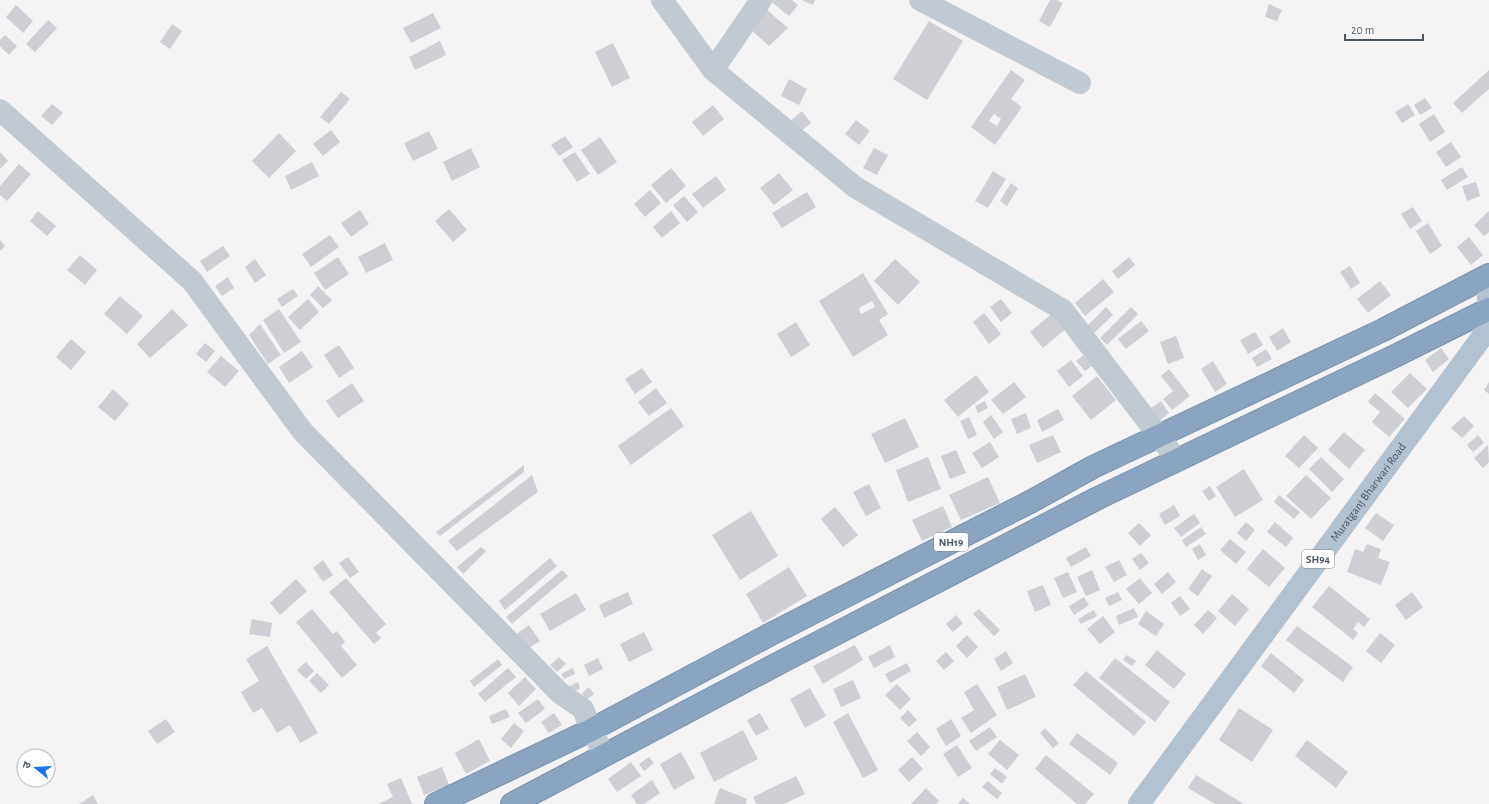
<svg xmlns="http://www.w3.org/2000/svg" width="1489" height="804" font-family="'Alegreya Sans','Noto Sans Devanagari',sans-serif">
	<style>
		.building { fill: #cdcfd5; fill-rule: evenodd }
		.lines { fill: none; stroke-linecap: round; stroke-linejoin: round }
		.highway-casing { stroke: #7690ad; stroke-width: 24 }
		.minor { stroke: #c1cad2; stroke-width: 22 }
		.major { stroke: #b3c2d1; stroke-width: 22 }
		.highway { stroke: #8ba5c1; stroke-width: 22 }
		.labels { text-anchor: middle; stroke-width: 3; stroke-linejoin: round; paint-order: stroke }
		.shield { fill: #fff; stroke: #808990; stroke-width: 1 }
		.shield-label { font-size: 11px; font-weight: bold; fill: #4a5661 }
		.street-label { font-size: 12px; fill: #4a5661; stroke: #fff }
	</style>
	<rect width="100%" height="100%" fill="#f5f3f3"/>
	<path class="building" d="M771,0H792L798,5L789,16L770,1Z
		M802,0H815L813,5Z
		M1050,0H1057L1063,3L1050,27L1039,21Z
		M1269,4L1282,10L1277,21L1265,17Z
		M16,5L33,21L23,33L6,17Z
		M766,9L788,28L769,46L748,27Z
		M433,13L441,28L411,43L403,28Z
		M48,20L57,28L35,52L26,44Z
		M929,21L963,41L927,100L893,79Z
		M172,24L182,31L170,49L160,42Z
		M5,35L17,46L9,55L0,46V40Z
		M440,41L446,55L415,70L409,57Z
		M613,43L630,78L612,87L595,52Z
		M1011,70L1025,80L1011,99L1022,107L995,145L971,127ZM994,114L1001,119L997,126L989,121Z
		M1489,70V89L1462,113L1453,103Z
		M789,79L807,89L799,105L781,96Z
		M341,92L350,99L329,124L320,117Z
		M1425,98L1432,108L1420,115L1414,105Z
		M52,104L63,113L52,125L41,116Z
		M1408,104L1415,115L1402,123L1395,112Z
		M713,105L724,119L703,136L692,122Z
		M802,111L811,123L798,134L788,123Z
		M1434,114L1445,132L1430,142L1419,124Z
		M856,120L870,131L859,145L845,134Z
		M331,130L340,142L323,156L313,144Z
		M429,131L438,149L413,161L404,143Z
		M279,133L296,151L269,178L252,161Z
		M565,136L573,147L559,156L551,145Z
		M600,137L617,162L598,175L581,150Z
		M1451,142L1461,157L1446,167L1436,152Z
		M471,148L480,167L452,181L443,162Z
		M874,148L888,155L877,175L863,168Z
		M0,152L8,161L0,169Z
		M575,152L590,174L577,182L562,160Z
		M312,162L319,176L291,190L285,176Z
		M19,164L31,174L7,201L0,195V186Z
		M1462,167L1468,177L1447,190L1441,180Z
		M671,168L686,186L666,203L651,185Z
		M993,171L1006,179L988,208L975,201Z
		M779,173L793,190L774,205L760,188Z
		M716,176L726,190L703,208L692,194Z
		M1476,182L1480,196L1467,201L1462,186Z
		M1011,183L1018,188L1007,206L1000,201Z
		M650,190L661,203L645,217L634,204Z
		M807,192L816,207L782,228L772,213Z
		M684,196L698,212L687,222L673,205Z
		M1413,207L1422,221L1410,229L1401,214Z
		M449,209L467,230L453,242L435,221Z
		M360,210L369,224L351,237L341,223Z
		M38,211L56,226L47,236L30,221Z
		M671,211L680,223L662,238L653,227Z
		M1489,211V232L1484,236L1474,225Z
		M1428,223L1442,246L1430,254L1416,231Z
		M330,235L339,247L311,267L302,254Z
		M1469,237L1483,255L1471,265L1457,247Z
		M0,240L5,246L0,251Z
		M385,243L393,260L366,273L358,257Z
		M223,246L230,256L207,272L200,261Z
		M80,255L97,270L85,285L67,270Z
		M338,257L349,274L325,290L314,273Z
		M1129,257L1135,265L1118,279L1112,271Z
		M255,259L266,275L255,283L245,267Z
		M895,259L920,282L898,305L874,281Z
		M1350,266L1360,283L1351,289L1340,272Z
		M863,273L888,314L879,320L888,335L853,357L819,301ZM872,301L875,307L861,314L859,308Z
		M228,277L234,288L222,296L215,286Z
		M1103,279L1114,292L1085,316L1075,303Z
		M1380,281L1391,295L1368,313L1357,299Z
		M318,286L332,300L323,308L310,295Z
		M293,289L298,296L282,307L277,299Z
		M120,296L143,316L127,334L104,314Z
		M308,299L319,312L300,330L288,317Z
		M1001,299L1012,313L1001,322L990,307Z
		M1106,307L1113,315L1090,337L1083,330Z
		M1131,307L1138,314L1107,345L1100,338Z
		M172,309L188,325L150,358L137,344Z
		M279,309L301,342L284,353L263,320Z
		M1054,312L1067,328L1043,348L1030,332Z
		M984,313L1001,334L989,344L973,322Z
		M1141,321L1149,331L1126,349L1118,339Z
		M796,322L810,345L791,357L777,334Z
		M260,324L281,355L268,364L249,335Z
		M1283,328L1291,342L1277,351L1269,337Z
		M1255,332L1263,345L1248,354L1240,340Z
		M1176,336L1184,358L1168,364L1160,342Z
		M71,339L86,352L71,370L56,357Z
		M205,343L215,351L206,362L196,354Z
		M339,345L354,368L339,378L324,355Z
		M1441,348L1449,359L1433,372L1425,360Z
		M1266,349L1272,359L1257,367L1252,358Z
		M302,351L313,367L289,383L279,367Z
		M1088,352L1096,363L1085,371L1076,361Z
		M221,356L239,371L225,387L207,372Z
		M1071,360L1083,376L1069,387L1057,371Z
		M1213,361L1227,384L1215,392L1201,369Z
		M642,368L652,382L635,394L625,379Z
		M1169,369L1190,396L1172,410L1163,399L1173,391L1161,376Z
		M1410,373L1427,389L1408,408L1391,392Z
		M976,375L989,392L958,417L944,400Z
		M1097,376L1116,400L1091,420L1072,396Z
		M1014,382L1026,397L1003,414L991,400Z
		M1489,382V394L1484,390Z
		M352,383L364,401L338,418L326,401Z
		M656,388L667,403L649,416L638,402Z
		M113,389L129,404L115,421L98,407Z
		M1375,393L1405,419L1389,437L1372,422L1380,412L1368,402Z
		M985,401L988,408L978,413L975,406Z
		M1161,401L1169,413L1154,425L1145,412Z
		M671,408L684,426L631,465L618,446Z
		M1058,409L1064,420L1042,432L1037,420Z
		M1026,413L1031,428L1017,434L1011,419Z
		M991,415L1003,432L994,439L983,422Z
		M1464,416L1474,426L1462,438L1451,428Z
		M969,417L977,435L968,439L960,421Z
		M905,418L919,447L885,463L871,434Z
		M1344,432L1365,450L1349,469L1328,450Z
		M1053,435L1061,452L1037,463L1029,445Z
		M1304,435L1318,448L1299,468L1285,456Z
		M1478,435L1484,443L1473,452L1467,445Z
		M990,442L999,457L982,468L972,453Z
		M1488,445L1489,462L1483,468L1474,458Z
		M956,450L966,473L950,479L941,456Z
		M928,457L941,489L908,502L896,470Z
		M1321,457L1344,479L1332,492L1309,469Z
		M524,465V472L440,536L436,532Z
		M1244,469L1263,500L1235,517L1216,487Z
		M532,475L538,492L457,551L448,541Z
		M1306,475L1331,498L1311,519L1286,496Z
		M988,477L1000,503L961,520L949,495Z
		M869,484L881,508L866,516L853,492Z
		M1210,486L1216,496L1209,501L1202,491Z
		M1279,495L1300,512L1294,519L1274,502Z
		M1174,505L1180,516L1165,525L1159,514Z
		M943,506L952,527L922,541L912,520Z
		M835,507L858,535L843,547L821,519Z
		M751,511L778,556L740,580L712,535Z
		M1376,513L1394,525L1383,541L1365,528Z
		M1194,514L1200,523L1181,537L1174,528Z
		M1246,522L1255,530L1246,541L1237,533Z
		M1275,522L1293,538L1286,547L1267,532Z
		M1139,523L1151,535L1140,546L1128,533Z
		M1201,527L1206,534L1186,547L1182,540Z
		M1230,539L1246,552L1236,564L1220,550Z
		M1200,544L1206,555L1198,560L1192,549Z
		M1367,544L1381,549L1378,558L1390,562L1381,585L1347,572L1355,549L1363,552Z
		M481,547L486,551L463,574L457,567Z
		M1086,547L1091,556L1071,567L1066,558Z
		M1263,549L1285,568L1269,587L1247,569Z
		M1141,553L1149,563L1140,570L1132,559Z
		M348,557L359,572L350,578L339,563Z
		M550,558L557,566L505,610L499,601Z
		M323,560L333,575L323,582L313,568Z
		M1119,560L1127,575L1114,582L1105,567Z
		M789,567L807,596L763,623L746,594Z
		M1202,569L1212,576L1198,596L1188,589Z
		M562,570L568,576L512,624L506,617Z
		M1092,570L1100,590L1086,596L1077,577Z
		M1068,572L1077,592L1063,598L1054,578Z
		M1168,572L1176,582L1162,594L1154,584Z
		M346,578L386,624L376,633L381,638L374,644L329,592Z
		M1140,578L1152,593L1139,604L1126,589Z
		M296,579L307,591L280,615L270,603Z
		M1043,585L1051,605L1035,612L1027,591Z
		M1329,586L1370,619L1364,627L1358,622L1353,629L1358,633L1353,640L1312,607Z
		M628,592L633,604L604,618L599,605Z
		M1118,592L1122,600L1109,606L1105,598Z
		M1412,592L1423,607L1406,620L1395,605Z
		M576,593L586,610L550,631L540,614Z
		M1232,594L1249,609L1235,626L1218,611Z
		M1180,596L1190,609L1180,616L1171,603Z
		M1084,597L1089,605L1074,615L1069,606Z
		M1134,608L1138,617L1119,625L1116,616Z
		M312,609L333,634L337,631L345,642L341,646L357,665L342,678L296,622Z
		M979,609L1000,630L994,636L973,614Z
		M1094,610L1097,616L1081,624L1078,619Z
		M1208,610L1217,618L1203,634L1194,625Z
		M1146,611L1164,624L1156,636L1138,624Z
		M956,615L963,623L953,632L946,624Z
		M1103,616L1115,632L1100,644L1087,629Z
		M252,619L272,623L270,637L249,634Z
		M529,625L540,641L524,651L514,636Z
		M1297,626L1353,667L1343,682L1286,640Z
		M644,632L653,650L629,662L620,644Z
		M1380,633L1395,645L1381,663L1366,651Z
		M967,635L978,647L967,658L956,646Z
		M855,645L863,660L823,684L813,666Z
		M890,645L895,657L874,668L868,657Z
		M267,646L318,733L300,743L290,725L277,733L262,708L253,713L241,692L259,681L246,659Z
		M1157,650L1186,674L1174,689L1145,665Z
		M1006,651L1013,663L1001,671L994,659Z
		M946,652L954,661L944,670L936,661Z
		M1271,653L1304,680L1294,693L1261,666Z
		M1127,655L1136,661L1132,666L1123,660Z
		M559,657L566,664L557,672L550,665Z
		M598,658L603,669L589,676L584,665Z
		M1115,658L1170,702L1155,722L1099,678Z
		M498,659L502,665L474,687L470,681Z
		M306,662L314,671L306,679L297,670Z
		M907,663L911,671L890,683L885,674Z
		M508,668L516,677L485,702L478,694Z
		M573,668L575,674L564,679L561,674Z
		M1086,671L1146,722L1134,736L1073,685Z
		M317,673L329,685L321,693L309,681Z
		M1025,674L1036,697L1007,710L997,687Z
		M525,677L536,689L519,706L508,693Z
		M853,680L861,698L841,707L833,689Z
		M578,682L580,689L570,693L568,687Z
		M897,684L911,699L900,710L885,695Z
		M977,684L997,715L971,733L961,718L974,710L964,692Z
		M589,687L594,694L586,700L582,693Z
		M810,688L826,716L805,728L790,699Z
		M538,699L545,709L526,723L518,713Z
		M1239,708L1273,730L1252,762L1219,740Z
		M506,709L510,717L492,724L489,716Z
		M908,710L917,720L909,727L900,718Z
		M554,713L562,725L549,733L541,722Z
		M760,713L769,729L756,736L747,720Z
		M848,713L878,770L863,778L833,722Z
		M166,719L175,732L157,744L148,731Z
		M951,719L961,736L946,746L936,729Z
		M514,723L524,731L511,748L501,739Z
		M990,727L997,737L976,751L969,741Z
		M1045,728L1059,743L1053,748L1040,733Z
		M743,730L758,759L714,782L700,753Z
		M917,732L930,747L921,756L907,741Z
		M1077,733L1118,763L1110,775L1069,744Z
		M479,739L490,761L466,774L455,753Z
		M1000,740L1019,755L1007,770L988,754Z
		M1307,740L1348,772L1336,788L1295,756Z
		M957,745L972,768L958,777L943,754Z
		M681,752L695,778L674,790L660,764Z
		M1046,755L1094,794L1085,804H1077L1035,769Z
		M649,757L654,763L644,771L639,764Z
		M912,757L923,769L909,782L898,770Z
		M631,762L641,776L617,792L608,779Z
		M442,767L449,785L424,795L417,777Z
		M995,768L1007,777L1002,784L990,774Z
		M1196,775L1244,804H1215L1188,788Z
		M796,776L805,794L784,804H756L753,797Z
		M401,778L412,804H378L393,797L387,784Z
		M652,780L660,793L644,804H637L631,795Z
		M988,781L1002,793L997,799L982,787Z
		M720,788L747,799L746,804H714Z
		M926,788L939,801L936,804H911Z
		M93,795L98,804H79Z
		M963,798L970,804H958Z"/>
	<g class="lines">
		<g class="highway-casing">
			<path id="highway" d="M436,804L591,730L771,634L1032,501L1093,467L1383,330L1489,275
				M512,804L783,661L1098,498L1395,356L1489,309"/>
		</g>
		<path class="minor" d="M662,0L713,70L855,187L1063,310L1177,460
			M920,0L1080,83
			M713,70L761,0
			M0,110L192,281L303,432L560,693L583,709L591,730L605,755"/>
		<path class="major" id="s1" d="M1139,804L1482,337L1488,310V276"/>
		<use href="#highway" class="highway"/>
	</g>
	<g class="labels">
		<g class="shield">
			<rect x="934" y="533" width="34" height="18" rx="3"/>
			<rect x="1302" y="550" width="32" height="18" rx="3"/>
		</g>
		<g class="shield-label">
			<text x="951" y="546">NH19</text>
			<text x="1318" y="563">SH94</text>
		</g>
		<g class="street-label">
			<text dy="4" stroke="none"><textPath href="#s1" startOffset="387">Muratganj Bharwari Road</textPath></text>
		</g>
	</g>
	<g transform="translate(36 768) rotate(288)"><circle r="19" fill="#ffffff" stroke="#b7bbc0"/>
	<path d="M0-3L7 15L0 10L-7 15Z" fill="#1a73e8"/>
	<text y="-6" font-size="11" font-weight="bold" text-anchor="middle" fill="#4a5661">उ</text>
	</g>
	<path d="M1345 34v6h78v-6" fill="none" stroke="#4a5661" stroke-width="2"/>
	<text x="1351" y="34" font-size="12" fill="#4a5661" stroke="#ffffff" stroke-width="3" paint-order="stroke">20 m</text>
</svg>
